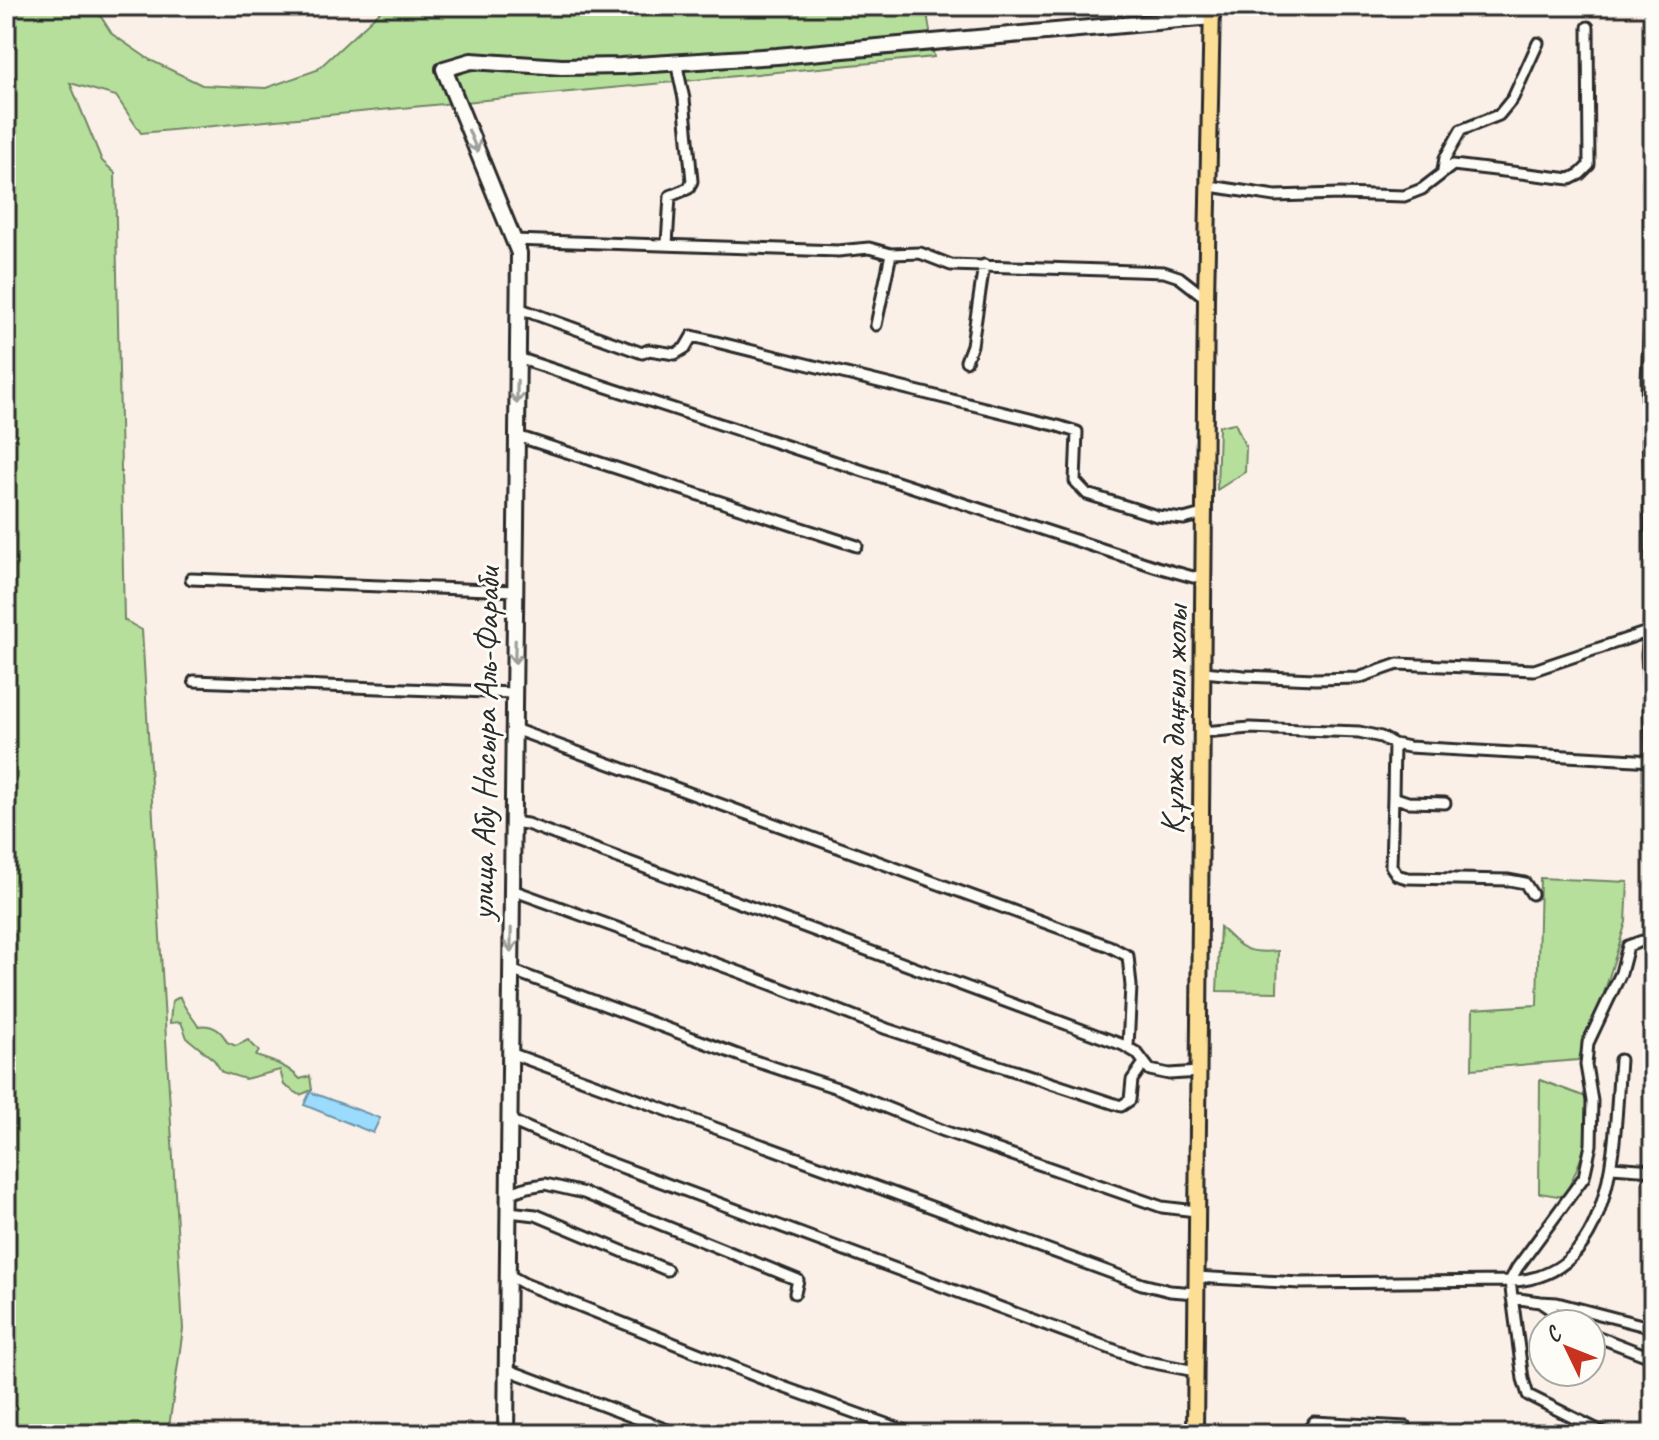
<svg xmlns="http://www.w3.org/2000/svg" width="1659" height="1440" font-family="Caveat,sans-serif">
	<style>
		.green { fill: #b6df9c; stroke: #708564; stroke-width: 2 }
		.water { fill: #9bdbfd; stroke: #6e95a9; stroke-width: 2 }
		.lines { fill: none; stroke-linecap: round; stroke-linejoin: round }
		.street-casing { stroke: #2b2b2b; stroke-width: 15 }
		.secondary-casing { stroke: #2b2b2b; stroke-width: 20 }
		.primary-casing { stroke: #2b2b2b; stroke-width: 20 }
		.street { stroke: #fdfcf7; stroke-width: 9 }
		.secondary { stroke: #fdfcf7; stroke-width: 14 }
		.primary { stroke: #fcde96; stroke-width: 14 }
		.oneway { stroke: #9e9e9b }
		.labels { text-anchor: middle; stroke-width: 6; stroke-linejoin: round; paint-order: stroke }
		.street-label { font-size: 34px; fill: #2b2b2b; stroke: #fdfcf7 }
	</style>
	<rect width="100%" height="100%" fill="#fbf0e7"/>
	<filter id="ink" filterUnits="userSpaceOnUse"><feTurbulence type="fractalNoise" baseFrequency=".0125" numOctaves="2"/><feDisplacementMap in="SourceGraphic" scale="16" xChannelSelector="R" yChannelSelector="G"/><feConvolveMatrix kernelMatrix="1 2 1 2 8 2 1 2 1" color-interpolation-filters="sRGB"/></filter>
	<g filter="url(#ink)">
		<path class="green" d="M6,6H82L96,9L112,34L150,60L202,85L266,88L317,70L386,6H926L934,57L141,133L116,96L70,83L102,161L115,173L124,620L142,630L183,1329L168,1434H6Z
			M1235,423L1246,448L1245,472L1217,490L1219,426Z
			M1540,878L1628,882L1626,922L1598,1013L1578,1060L1472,1069L1473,1009L1537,1005Z
			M1220,927C1242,949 1247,954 1278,951L1277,992L1217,991Z
			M180,997C185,1011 191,1014 198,1026C212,1024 221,1029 227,1042L236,1046L248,1040L259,1051L256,1056C272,1061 288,1066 300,1079L310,1076L312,1090L300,1095L284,1085L280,1070L245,1079L222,1072L214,1060L187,1038L181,1022L170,1023L172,1001Z
			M1540,1080L1586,1097C1591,1139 1582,1160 1564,1197L1539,1193Z"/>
		<path class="water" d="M310,1092L380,1118L373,1133L304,1105Z"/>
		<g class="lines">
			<g class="street-casing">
				<path id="street" d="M1443,170L1445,158L1461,130L1499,115L1513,98L1538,43
					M1210,186L1275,196L1340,194L1404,196L1422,189L1453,165L1570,179L1580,174L1589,165L1588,27
					M513,240L838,251L869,248L891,254L920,253L951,265L1164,272L1179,277L1206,298
					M667,244L670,196L689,188L692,181L684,99L678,71L679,62
					M518,308L642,353L649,350L675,354L685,348L692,336L1058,426L1077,432L1075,481L1087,494L1157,516L1184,519L1206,513
					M876,325L891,254
					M518,358L1157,567L1193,577L1205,575
					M966,361L972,345L984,265
					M517,436L857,546
					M191,579L517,591
					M1204,672L1244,676L1315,679L1358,678L1398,664L1534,670L1653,630
					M194,681L514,693
					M514,729L1109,946L1128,956L1131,986L1128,1047
					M1203,732L1250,728L1359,732L1381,737L1394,744L1409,747L1653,761
					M1394,744L1393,797L1408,802L1445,803
					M1652,761L1647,655L1652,596L1647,379L1651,294L1649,181L1653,159
					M1393,797L1391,866L1397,875L1407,878L1509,880L1525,883L1532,894
					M512,822L527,824L1123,1045L1137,1053L1150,1070L1169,1074L1199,1072
					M512,890L742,973L887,1029L1121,1106L1130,1100L1132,1080L1144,1063
					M511,970L746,1058L840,1089L944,1131L1162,1207L1196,1211
					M510,1053L1142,1284L1170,1291L1196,1293
					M1620,1060C1614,1137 1618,1279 1510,1281L1517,1268L1584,1177L1591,1145L1592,1101L1586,1065L1588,1043L1621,973L1628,946L1642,941L1653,943
					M509,1120L597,1158L1144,1361L1195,1371
					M1612,1167L1653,1170
					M508,1194L527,1187L545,1184L584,1193L798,1280L795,1293
					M508,1212L536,1215L667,1270
					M507,1274L525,1284L783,1387L914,1434
					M1196,1277L1300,1283L1510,1281L1523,1379L1528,1395L1606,1434
					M1649,1291L1653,1289
					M1512,1298L1540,1302L1572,1324
					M1540,1302L1557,1303L1653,1328
					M1591,1334L1653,1358
					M506,1369L678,1434
					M1306,1434L1314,1422L1406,1427V1434"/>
			</g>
			<g class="secondary-casing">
				<path id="secondary" d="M506,1434L519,253L444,69L471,61L562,67L621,66L777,56L1212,17"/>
			</g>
			<g class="primary-casing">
				<path id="primary" d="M1195,1434L1206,298L1212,6"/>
			</g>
			<use href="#street" class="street"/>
			<use href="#secondary" class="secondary"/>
			<use href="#primary" class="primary"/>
		</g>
		<defs><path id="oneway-shaft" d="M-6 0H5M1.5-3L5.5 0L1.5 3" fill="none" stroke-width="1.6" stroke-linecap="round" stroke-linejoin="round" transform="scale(2)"/></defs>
		<g class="oneway">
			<use href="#oneway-shaft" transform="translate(473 141) rotate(68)"/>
			<use href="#oneway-shaft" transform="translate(517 392) rotate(91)"/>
			<use href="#oneway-shaft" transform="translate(515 652) rotate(91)"/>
			<use href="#oneway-shaft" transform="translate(511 940) rotate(91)"/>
		</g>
	</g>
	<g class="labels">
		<g class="street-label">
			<text transform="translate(1173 720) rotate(-89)" y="12">Құлжа даңғыл жолы</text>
			<text transform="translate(484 744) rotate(-89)" y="12">улица Абу Насыра Аль-Фараби</text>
		</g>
	</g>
	<rect width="1659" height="1440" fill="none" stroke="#fdfcf7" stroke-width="32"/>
	<rect x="16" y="16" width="1627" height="1408" fill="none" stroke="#2b2b2b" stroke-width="3" filter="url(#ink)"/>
	<g transform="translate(1567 1348) rotate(313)"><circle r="38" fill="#fdfcf7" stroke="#a9a8a5" stroke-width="2"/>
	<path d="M0-6L14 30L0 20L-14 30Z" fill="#c8321e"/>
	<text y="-12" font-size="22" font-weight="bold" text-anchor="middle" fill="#2b2b2b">С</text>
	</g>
</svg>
